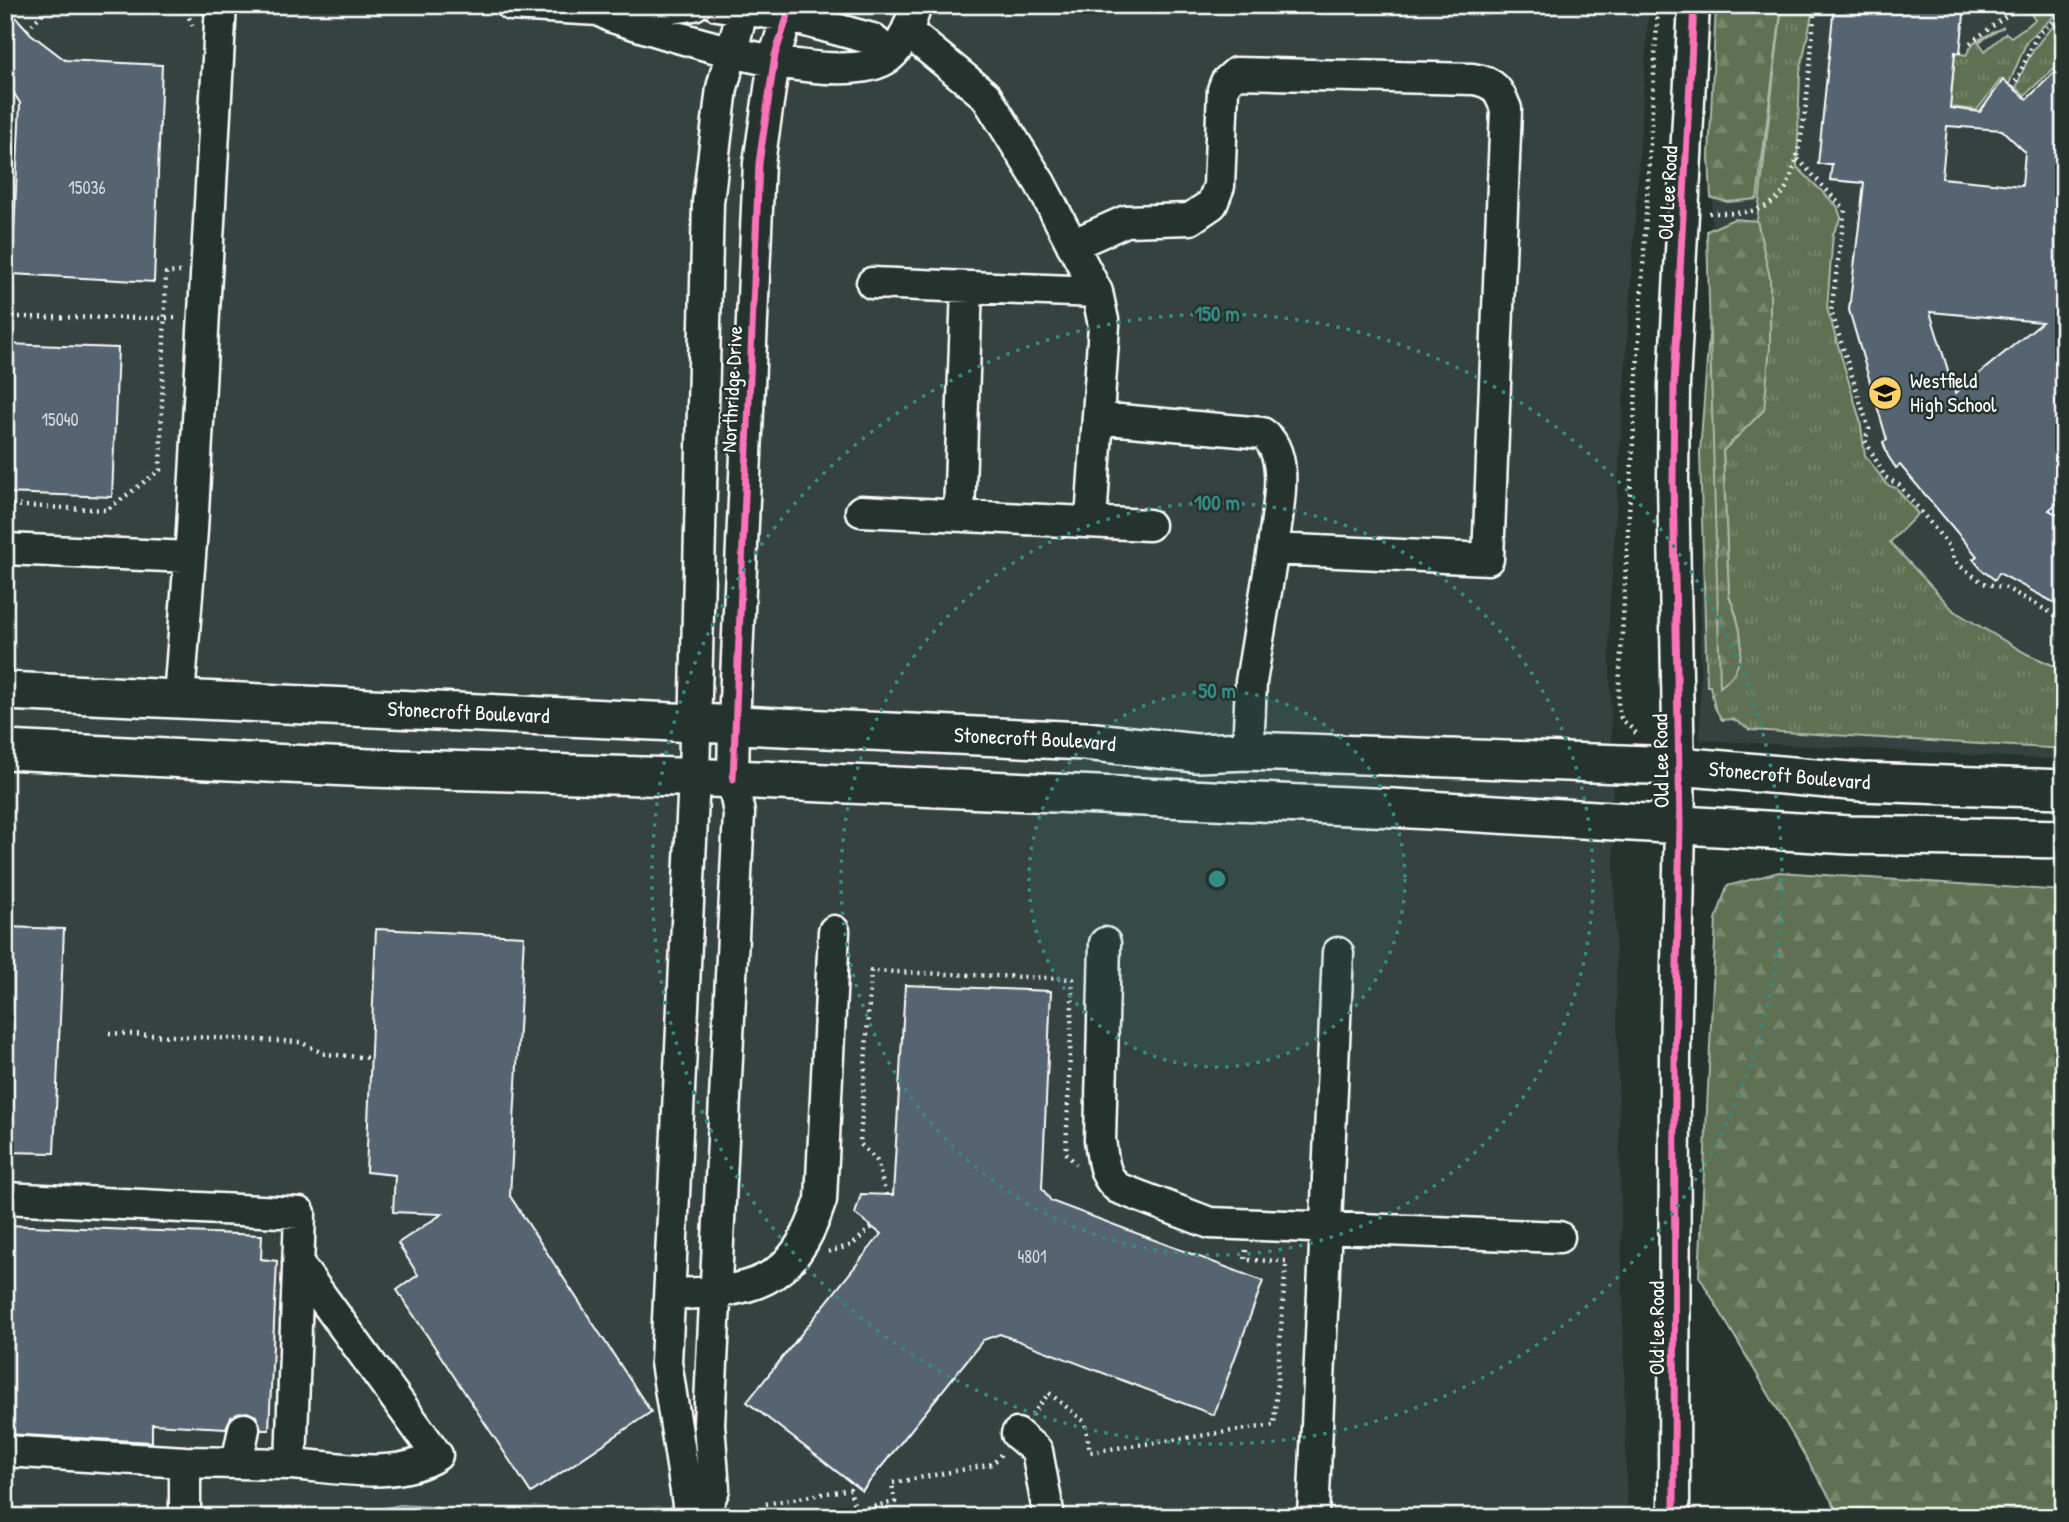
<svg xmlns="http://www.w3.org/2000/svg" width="2069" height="1522" font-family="'Patrick Hand',sans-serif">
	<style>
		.built { fill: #354241 }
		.grass { fill: url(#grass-tufts); stroke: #b0b8a9; stroke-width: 2 }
		.forest { fill: url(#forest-firs); stroke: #b0b8a9; stroke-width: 2 }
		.water { fill: #58727b; stroke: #9baab0; stroke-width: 2 }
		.building { fill: #576471; stroke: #fff; stroke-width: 2; fill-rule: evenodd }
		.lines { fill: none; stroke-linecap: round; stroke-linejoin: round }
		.minor-casing { stroke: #fff; stroke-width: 35 }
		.major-casing { stroke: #fff; stroke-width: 42 }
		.path { stroke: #fff; stroke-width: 4.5; stroke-dasharray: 2 5; stroke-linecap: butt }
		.minor { stroke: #26332d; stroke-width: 30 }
		.major { stroke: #26332d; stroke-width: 37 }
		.cycleway-casing { stroke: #26332d; stroke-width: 11 }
		.cycleway { stroke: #fb73b8; stroke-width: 7 }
		.ring { fill: none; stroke: #338b84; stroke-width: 3.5; stroke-dasharray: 3.5 7 }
		.labels { text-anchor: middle; stroke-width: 5; stroke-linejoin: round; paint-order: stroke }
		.number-label { font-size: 18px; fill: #d5d8dc }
		.street-label { font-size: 21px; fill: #fff; stroke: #26332d }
		.poi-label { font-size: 21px; fill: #fff; stroke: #26332d; text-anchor: start }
		.centre { fill: #338b84; stroke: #26332d; stroke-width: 3.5 }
		.ring-label { font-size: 21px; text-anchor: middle; font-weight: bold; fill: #338b84; stroke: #26332d; stroke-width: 5; stroke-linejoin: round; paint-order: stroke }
	</style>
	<defs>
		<pattern id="grass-tufts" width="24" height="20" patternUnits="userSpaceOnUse" patternTransform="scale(1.75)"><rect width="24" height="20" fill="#617153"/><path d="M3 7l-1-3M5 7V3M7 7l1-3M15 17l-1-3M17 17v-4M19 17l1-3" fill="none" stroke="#79866d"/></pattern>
		<pattern id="forest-firs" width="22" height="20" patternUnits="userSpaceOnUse" patternTransform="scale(1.75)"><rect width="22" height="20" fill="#617153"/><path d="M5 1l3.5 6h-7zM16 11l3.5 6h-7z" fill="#79866d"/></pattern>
	</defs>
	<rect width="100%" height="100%" fill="#26332d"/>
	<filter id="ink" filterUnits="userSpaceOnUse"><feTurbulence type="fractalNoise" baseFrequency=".0143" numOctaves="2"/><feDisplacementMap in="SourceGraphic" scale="14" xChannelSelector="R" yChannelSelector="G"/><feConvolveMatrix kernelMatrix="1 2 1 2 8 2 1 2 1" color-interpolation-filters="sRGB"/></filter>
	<g filter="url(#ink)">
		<path class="built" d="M5,5H1649L1609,619L1627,1517H5Z
			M1724,5H2064V760L1700,740L1701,574L1712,213Z"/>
		<path class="grass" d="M1782,5H1814L1800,72L1797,167L1837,206L1841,218L1833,234L1827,308L1860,420L1865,455L1887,485L1896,488L1918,514L1890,542L1954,611L2027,654L2064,670V749L1750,730L1733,719L1722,720L1715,708L1710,686H1707L1700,453L1710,321L1721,687L1737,617L1729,596L1723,451L1769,311L1770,279L1757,221Z
			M2025,5L2064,7L2027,41L2009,84L2001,79L1977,110L1950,107L1955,53L1966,55L1974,42L2004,27L1979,42L1985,51L2006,33L2011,37L2035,20Z
			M2064,17V59L2025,95L2016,88C2027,57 2038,38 2064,17Z"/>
		<path class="forest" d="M1716,5H1782L1757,199L1728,202L1711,198L1709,157Z
			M1734,219L1757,221L1770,278V347L1764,410L1723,451L1729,596C1742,628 1752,664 1720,687L1707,231Z
			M1779,872L2064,891V1517H1841L1699,1276L1716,920L1727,886Z"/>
		<path class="water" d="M400,1505L435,1507L457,1517H339Z"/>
		<path class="building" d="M5,5L31,34L65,60L162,65L154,282L12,274L20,103L5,79Z
			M1834,5H1965L1960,53L1955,52L1950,108L1980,112L2003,80L2027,99L2064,63V497L2049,510L2064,518V608L1999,573L1995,580L1982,570L1973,559L1977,556L1900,465L1896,468L1888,456L1883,442L1887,440L1849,310L1864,183L1830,180L1832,164H1818ZM1947,126L2002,130L2025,152L2022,186L1942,178ZM1930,312L2042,322L1955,393Z
			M5,344L118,348L112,497L5,493Z
			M5,927L64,929L54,1153L5,1152Z
			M376,929L524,936L510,1196L651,1412L531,1493L397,1290L418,1275L398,1243L442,1214L393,1212L395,1175L366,1172Z
			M905,985L1051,991L1042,1188L1051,1201L1263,1281L1214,1415L1000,1334L983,1340L862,1491L747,1402L881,1234L855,1214L861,1194L893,1195Z
			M5,1225L262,1235L261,1259L277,1261L269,1430H261L256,1416L247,1412L231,1417L226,1428L152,1424V1442L5,1434Z"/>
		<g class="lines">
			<g class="minor-casing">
				<path id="minor" d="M511,5L599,10L612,17C667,34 841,93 889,57C903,46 911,22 916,5
					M717,5L788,16L872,39L891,55
					M621,15L694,5
					M907,31L986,96L1040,183L1097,292L1104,325L1091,521
					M1072,245L1126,221L1190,219L1212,204L1219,186L1223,90L1226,82L1236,73L1473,79C1494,82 1499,90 1506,109L1488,559L1273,549C1276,515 1293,454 1262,433L1098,418
					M872,283L1097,292
					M861,511L1149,525
					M959,515L967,287
					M5,549L190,557
					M179,698L192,530L221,5
					M1248,751L1251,682L1273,549
					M1105,943L1100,1140C1103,1159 1103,1176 1118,1188L1210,1223L1559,1237
					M5,1198L300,1213L291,1464L185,1462L5,1451
					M670,1294C753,1292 793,1286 821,1200L834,931
					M1017,1434L1037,1451L1049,1517
					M237,1463L244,1429
					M291,1464C337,1467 397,1481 437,1455L298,1264
					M185,1517V1462
					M690,1517L666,1362L694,777L708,202L722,88L744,5
					M702,1517L714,1489L709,1424L739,814L733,779L734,724L759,163L775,55L791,5
					M1313,1517L1338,953
					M1674,1517L1675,1057L1680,824L1673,481L1674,385L1694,5"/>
			</g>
			<g class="major-casing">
				<g id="major">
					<path id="s1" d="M5,691L1085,741L1196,753L1248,751L1678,766L1861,782L2064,789"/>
					<path d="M5,750L370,768L711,778L1394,808L1850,835L2064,839"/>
				</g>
			</g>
			<path class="path" d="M183,5L193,26
				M27,30L50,5
				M1970,43L2021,5
				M2013,88L2037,35L2064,13
				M1798,159L1845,210L1831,311L1869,429L1865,440L1885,477L1899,485L1949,546L1955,562L1983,583L2006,588L2064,620
				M1709,213C1734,213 1757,215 1777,199C1806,177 1811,45 1815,5
				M5,317L178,318
				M5,505L107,510L160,470L166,273L180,272
				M1636,733L1621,718L1618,705L1658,5
				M109,1033L300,1042L325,1054L371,1058
				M886,1195L877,1161L860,1144L871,971L1073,979L1066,1153L1076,1164
				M828,1252L852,1245L872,1227
				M1032,1415L1049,1393L1085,1422L1090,1452L1274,1425L1286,1261L1245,1260L1246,1250
				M766,1517L765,1504L850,1489L855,1510L895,1502L892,1483L993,1464L1001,1454"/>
			<use href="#minor" class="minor"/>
			<use href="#major" class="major"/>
			<g class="cycleway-casing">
				<path id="cycleway" d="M733,779L759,163L775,55L791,5
					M1674,1517L1675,1057L1680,824L1673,481L1674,385L1694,5"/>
			</g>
			<use href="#cycleway" class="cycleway"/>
		</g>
	</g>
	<circle cx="1217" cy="879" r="188" fill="#338b84" fill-opacity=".12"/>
	<g class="ring">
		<circle cx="1217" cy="879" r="188"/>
		<circle cx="1217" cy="879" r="376"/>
		<circle cx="1217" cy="879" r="565"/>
	</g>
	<defs>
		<g id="school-disc" transform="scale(1.75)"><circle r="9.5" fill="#ffd166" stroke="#26332d"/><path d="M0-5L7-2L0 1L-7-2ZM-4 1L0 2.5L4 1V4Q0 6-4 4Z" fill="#111"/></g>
	</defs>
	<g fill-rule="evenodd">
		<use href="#school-disc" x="1885" y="393"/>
	</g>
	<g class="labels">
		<g class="number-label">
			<text x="87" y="194">15036</text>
			<text x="60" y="426">15040</text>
			<text x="1032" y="1263">4801</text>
		</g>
		<g class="street-label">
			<text transform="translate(1668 193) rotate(-87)" y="7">Old Lee Road</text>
			<text transform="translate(732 389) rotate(-87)" y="7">Northridge Drive</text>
			<text dy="7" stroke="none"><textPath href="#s1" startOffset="464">Stonecroft Boulevard</textPath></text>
			<text dy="7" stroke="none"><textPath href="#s1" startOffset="1031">Stonecroft Boulevard</textPath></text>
			<text transform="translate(1661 761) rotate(-91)" y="7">Old Lee Road</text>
			<text dy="7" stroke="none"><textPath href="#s1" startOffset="1787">Stonecroft Boulevard</textPath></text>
			<text transform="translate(1657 1328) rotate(-90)" y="7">Old Lee Road</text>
		</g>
		<g class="poi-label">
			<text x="1910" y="388">Westfield<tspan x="1910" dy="24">High School</tspan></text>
		</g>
	</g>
	<circle cx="1217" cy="879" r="10" class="centre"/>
	<g class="ring-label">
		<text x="1217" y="321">150 m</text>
		<text x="1217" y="510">100 m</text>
		<text x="1217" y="698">50 m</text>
	</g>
	<rect width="2069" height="1522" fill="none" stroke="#26332d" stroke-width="28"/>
	<rect x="14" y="14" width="2041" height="1494" fill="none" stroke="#fff" stroke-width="2.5" filter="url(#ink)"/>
</svg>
